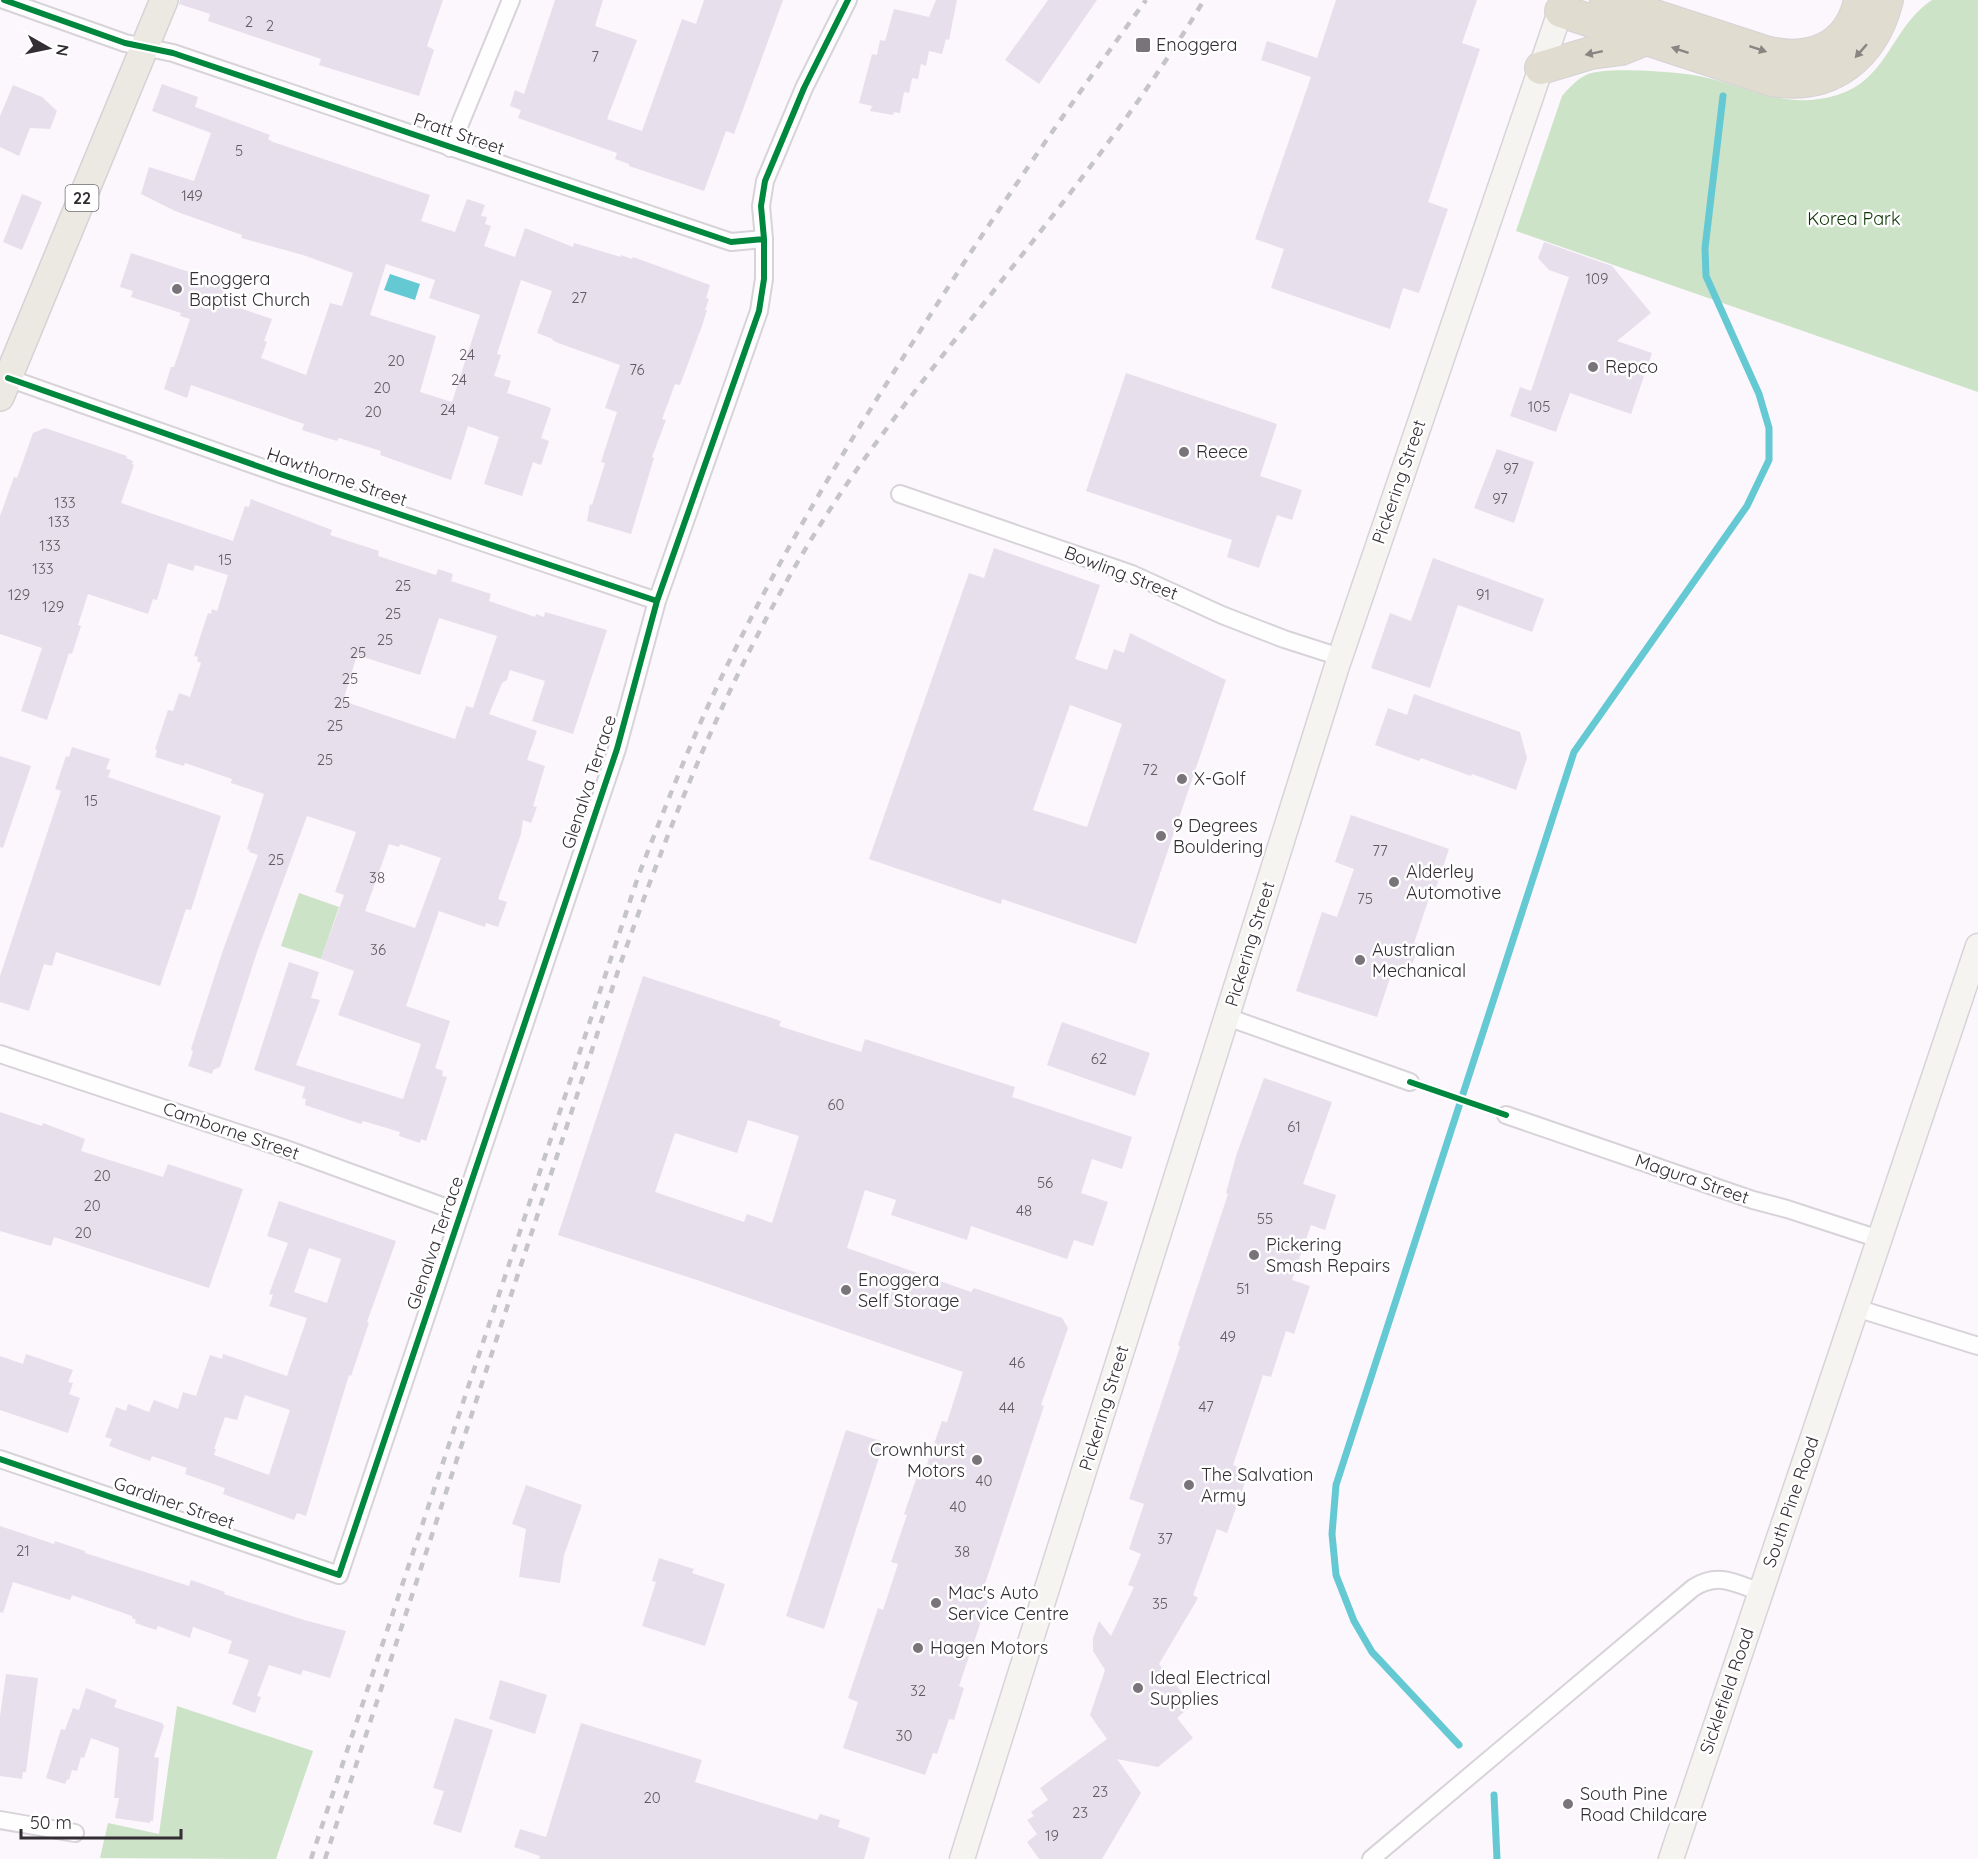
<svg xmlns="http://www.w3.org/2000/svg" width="1978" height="1859" font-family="Quicksand,sans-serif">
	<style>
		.green { fill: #cce3c7 }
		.water { fill: #65c9d4 }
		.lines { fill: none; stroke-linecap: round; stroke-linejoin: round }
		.stream { stroke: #65c9d4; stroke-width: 7 }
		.building { fill: #e8dfed; fill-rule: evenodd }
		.street-casing { stroke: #d7d3d8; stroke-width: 20 }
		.secondary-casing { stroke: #d7d3d8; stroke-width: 27 }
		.primary-casing { stroke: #d5d2d6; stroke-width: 30 }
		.highway-casing { stroke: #d5d2d6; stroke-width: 34 }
		.street { stroke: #fefeff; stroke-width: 16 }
		.secondary { stroke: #f5f4f0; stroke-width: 24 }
		.primary { stroke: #ece9e2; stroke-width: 27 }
		.highway { stroke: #e0dccf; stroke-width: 32 }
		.rail { stroke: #c5c4c6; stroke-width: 4.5; stroke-dasharray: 8 8; stroke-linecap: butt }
		.cycleway-casing { stroke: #fff; stroke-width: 10 }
		.cycleway { stroke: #00873e; stroke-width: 6 }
		.oneway { fill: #8a8482 }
		.poi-dot { fill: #79747a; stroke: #fff; stroke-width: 2 }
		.labels { text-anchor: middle; stroke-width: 5; stroke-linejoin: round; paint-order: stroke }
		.number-label { font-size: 15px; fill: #605a62 }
		.shield { fill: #fff; stroke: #706c71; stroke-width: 1.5 }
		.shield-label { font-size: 16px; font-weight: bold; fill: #332d34 }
		.poi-label { font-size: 18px; fill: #332d34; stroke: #fff; text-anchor: start }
		.street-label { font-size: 18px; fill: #332d34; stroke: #fff }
		.park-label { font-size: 18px; fill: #0b3303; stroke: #fff }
	</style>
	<rect width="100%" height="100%" fill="#fbf7fc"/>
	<path class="green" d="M1932,0H1978V392L1516,231L1562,96C1569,88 1576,80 1586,75C1604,66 1677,72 1699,76C1749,86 1784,111 1837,95C1888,80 1892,26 1932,0Z
		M299,893L339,907L321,959L281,946Z
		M177,1706L313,1751L276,1859L100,1858L108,1823L159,1834Z"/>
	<path class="water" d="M390,274L420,284L415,300L384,290Z"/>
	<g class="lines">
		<path class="stream" d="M1459,1745L1372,1652L1354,1621L1336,1575L1332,1534L1336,1485L1574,752L1747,506L1769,460V428L1759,394L1706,276L1705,248L1723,96
			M1494,1795L1497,1859"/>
	</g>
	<path class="building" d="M180,0H443L427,46L434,50L419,96L319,65L321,59L208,21L210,14L179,4Z
		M555,0H603L595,26L637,40L607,119L642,131L682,19L696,24L704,0H783L734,134L726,131L704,191L629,166V164L615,159L617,153L518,118L521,110L510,106L515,90L524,94Z
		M936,0H957L949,40L946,39L942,54L929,51L926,66L921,64L918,79L912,78L909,93L904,92L900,113L894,112L893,115L870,111L872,106L859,103L872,54L877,55L880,40L885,41L894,9L929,17Z
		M1048,0H1097L1039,84L1005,60Z
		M1336,0H1477L1462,43L1480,49L1428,202L1448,209L1419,293L1403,288L1390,329L1271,288L1284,249L1255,239L1311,77L1261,60L1267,41L1317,58Z
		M162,84L198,97L195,107L270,135L268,139L273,142L430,195L421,221L455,232L467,199L485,205L481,216L487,217L485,224L491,226L484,246L515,257L525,228L573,247L574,243L621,257V255L632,259L633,257L710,285L706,298L709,299L705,310H707L702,326L680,385L675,384L662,419L666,420L652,457L654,458L631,534L587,521L590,504L592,505L605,463L601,462L617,412L605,408L620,365L558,343L552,340L553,339L537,333L552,291L521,280L497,354L501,355L494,376L511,381L507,393L549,407L551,409L541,438L549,441L541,465L533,462L522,496L484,484L499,437L468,426L451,480L380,455L381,451L339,438L337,441L302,430L304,424L191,385L187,398L164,389L171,367H174L190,319L180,316L181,313L131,297L133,291L120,287L131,253L217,281L216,283L227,287L222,302L272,319L264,341L267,342L261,358L306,375L330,303L342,306L353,273L303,255L241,238L242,235L175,211L141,194L149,167L194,181L211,133L152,111ZM386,264L435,280L429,298L480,315L452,402L420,392L436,336L370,315Z
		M13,85L42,97L57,111L50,129L30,128L19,156L0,147V116Z
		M22,194L42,202L22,250L3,242Z
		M1544,242L1612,266L1651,313L1617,341L1652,353L1631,414L1570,393L1556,432L1510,416L1520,387L1531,391L1569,277L1549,270L1538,258Z
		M1126,373L1277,424L1260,476L1302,490L1292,520L1277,515L1259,568L1227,557L1232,540L1086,491Z
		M45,428L127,456L126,458L133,461L132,464L134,465L121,503L233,541L245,506L249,507L251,499L332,530L330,535L379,551L378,556L436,575L438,569L453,574L451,581L491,594L489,601L535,617L536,614L544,617L545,612L607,630L573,734L532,721L545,681L510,670L507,680L502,683L489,714L537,731L527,760L545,766L533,806L537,807L531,823L523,820L521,834L498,899L507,902L498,927L486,923L485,927L439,911L406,1006L450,1021L435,1068L443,1071L442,1076L447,1077L426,1141L421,1139L420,1143L399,1136L400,1132L363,1121L361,1124L305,1105L306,1099L302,1098L305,1087L254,1070L289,962L319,972L311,998L320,1000L296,1065L403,1099L421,1044L338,1015L354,971L321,959L344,895L335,892L356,832L307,816L257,952L220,1067L213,1070L212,1074L188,1066L193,1052L191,1049L223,950L258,855L249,852L250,850L247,849L264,794L231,783L232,779L185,763L184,766L155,757L157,750L155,749L168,710L173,711L179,693L190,697L201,663L197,661L198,657L194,656L205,622L208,613L211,614L212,609L217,611L228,575L195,565L193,571L168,563L157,600L153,599L148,614L88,594L78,625L81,626L72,654L69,653L47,720L21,711L42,648L0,634V516L14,477L17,478L33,433ZM439,618L497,636L473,708L466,706L455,739L343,701L357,655L420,675ZM389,844L399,847L400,844L441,858L415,928L365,911Z
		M1497,449L1534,462L1514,523L1474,508Z
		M994,548L1100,585L1075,659L1107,670L1114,649L1124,653L1130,633L1226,680L1136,944L1002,899L1001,904L869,859L969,573L984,578ZM1070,705L1122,724L1087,827L1033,810Z
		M1433,558L1544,599L1532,632L1458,605L1430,688L1371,668L1390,613L1411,621Z
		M1414,694L1520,732L1527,758L1516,790L1472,774L1471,776L1421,758L1419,761L1375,745L1388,708L1407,715Z
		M72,747L110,759L106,769L111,770L108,777L221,816L191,910L186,909L160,986L56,952L52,966L44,964L29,1011L0,1002V976L61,791L55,789L66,756L69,757Z
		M0,756L31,766L3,848L0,847Z
		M1351,815L1449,849L1433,897L1430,895L1414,943L1419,944L1407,980L1391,975L1377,1017L1296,991L1322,912L1337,917L1354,869L1335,862Z
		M643,976L781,1021L779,1026L861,1052L865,1039L1015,1087L1012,1097L1132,1137L1122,1169L1092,1159L1081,1193L1108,1202L1093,1246L1074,1240L1067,1259L971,1226L967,1240L891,1215L896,1200L865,1190L847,1248L971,1292L974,1288L1062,1318L1068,1328L1041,1405L1044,1406L982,1593L990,1595L959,1686L964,1688L954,1720L949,1719L937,1754L933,1753L925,1775L843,1748L858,1702L848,1698L878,1608L883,1610L898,1564L891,1562L907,1515L904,1514L920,1468L925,1470L942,1421L947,1422L963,1372L694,1279L558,1235ZM748,1120L799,1136L772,1223L747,1214L744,1222L655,1192L675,1133L737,1153Z
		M1062,1022L1150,1053L1135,1096L1047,1065Z
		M1264,1078L1332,1102L1303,1184L1336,1195L1325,1230L1311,1225L1292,1280L1310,1286L1294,1334L1286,1331L1271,1377L1263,1375L1233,1465L1249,1471L1227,1533L1217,1529L1193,1595L1198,1598L1159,1664L1192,1705L1177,1718L1193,1738L1158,1767L1117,1759L1141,1793L1102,1859H1039L1027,1842L1037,1834L1027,1820L1034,1816L1031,1812L1048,1800L1040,1788L1107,1739L1090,1715L1105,1670L1093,1651V1638L1099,1621L1111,1636L1134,1587L1128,1585L1141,1554L1129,1549L1144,1504L1129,1499L1180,1347L1178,1345L1228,1194L1226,1193L1236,1156Z
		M0,1112L42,1126L43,1123L85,1139L81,1151L163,1177L168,1164L243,1189L209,1288L54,1237L51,1246L0,1231Z
		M279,1201L396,1241L367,1322L369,1323L351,1376L349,1375L306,1516L297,1513L294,1520L223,1494L225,1488L185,1474L187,1468L152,1456L150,1461L109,1446L112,1439L105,1437L116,1407L126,1411L128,1404L149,1412L154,1400L178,1409L183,1392L196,1396L210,1355L222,1359L223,1354L287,1376L307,1318L269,1306L273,1295L269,1294L288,1243L267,1236ZM309,1248L341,1259L327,1303L294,1292ZM245,1395L290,1410L269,1475L214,1455L216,1449H214L225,1417L237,1420Z
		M26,1354L73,1370L68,1382L73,1383L69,1394L80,1398L68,1433L0,1410V1356L23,1364Z
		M846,1430L884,1442L824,1629L786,1616Z
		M526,1485L582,1505L564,1555L560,1583L519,1577L526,1529L512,1524Z
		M0,1526L54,1544L55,1541L85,1551V1553L189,1586L191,1580L225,1592L224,1594L304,1620L346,1631L330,1678L303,1670L301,1675L269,1665L257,1696L261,1697L255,1713L232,1704L249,1660L228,1653L232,1641L193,1627L190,1638L158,1626L156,1630L135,1623L136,1620L132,1618V1616L72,1595L70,1600L13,1582L3,1613L0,1612Z
		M659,1558L694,1569L692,1573L725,1584L705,1646L642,1626L656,1582L652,1581Z
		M6,1674L38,1678L26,1772H23L22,1779L0,1776V1716Z
		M500,1680L547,1695L535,1734L489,1719Z
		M86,1688L117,1700L114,1707L162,1723L164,1726L154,1757L159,1758L153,1821H150V1823L115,1818L119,1798H114L119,1748L91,1738L84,1758L81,1757L77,1771L72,1770L69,1780L67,1779L65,1784L46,1778L61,1729L65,1730L73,1708L79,1710Z
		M455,1718L493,1730L461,1833L433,1824L444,1791L433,1788Z
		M581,1723L702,1760L695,1782L817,1820L820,1814L840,1820L838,1827L870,1838L864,1859H539L540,1856L514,1847L520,1829L546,1837Z"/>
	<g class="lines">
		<g class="street-casing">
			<path id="street" d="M4,0L125,43L173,53L731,242L764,239
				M450,148L511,0
				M8,378L280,474L657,601
				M900,494L1132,574L1222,615L1284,639L1340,657
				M1227,1017L1410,1082
				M0,1054L283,1148L461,1213
				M1506,1115L1753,1200L1787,1209L1879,1239
				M1856,1308L1978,1346
				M0,1459L339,1575L617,749L657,601L759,311L764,279V239L761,206L765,181L804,88L848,0
				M0,1820L75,1833
				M1371,1859L1693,1588C1718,1572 1735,1583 1760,1592"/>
		</g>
		<g class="secondary-casing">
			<path id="secondary" d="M962,1859L1336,669L1564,0
				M1671,1859L1978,946"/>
		</g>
		<g class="primary-casing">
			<path id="primary" d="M0,397L164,0"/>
		</g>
		<g class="highway-casing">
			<path id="highway" d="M1606,0L1765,52C1809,63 1850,49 1860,0
				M1561,11L1772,80C1831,90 1873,56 1887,0
				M1541,68L1591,53L1621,49L1646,39"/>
		</g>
		<use href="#street" class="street"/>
		<use href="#secondary" class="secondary"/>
		<use href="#primary" class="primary"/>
		<use href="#highway" class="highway"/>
		<path class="rail" d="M311,1859L639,874C666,805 693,735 726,668C783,550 851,438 922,328C993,216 1068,107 1146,0
			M325,1859L618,971C682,787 757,605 873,447C983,297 1108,160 1204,0"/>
		<g class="cycleway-casing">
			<path id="cycleway" d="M4,0L125,43L173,53L731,242L764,239
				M8,378L280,474L657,601
				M1410,1082L1506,1115
				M0,1459L339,1575L617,749L657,601L759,311L764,279V239L761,206L765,181L804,88L848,0"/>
		</g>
		<use href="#cycleway" class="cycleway"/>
	</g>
	<defs><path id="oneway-solid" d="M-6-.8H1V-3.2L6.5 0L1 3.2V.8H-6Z" transform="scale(1.5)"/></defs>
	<g class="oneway">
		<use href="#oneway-solid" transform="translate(1758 49) rotate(18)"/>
		<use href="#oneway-solid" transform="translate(1680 50) rotate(-162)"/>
		<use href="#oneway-solid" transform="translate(1861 51) rotate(131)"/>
		<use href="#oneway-solid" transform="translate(1594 53) rotate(168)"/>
	</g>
	<g class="poi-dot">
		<rect x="1135" y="37" width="16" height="16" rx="3"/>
		<circle cx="177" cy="289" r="6"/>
		<circle cx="1593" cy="367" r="6"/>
		<circle cx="1184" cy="452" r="6"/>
		<circle cx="1182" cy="779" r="6"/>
		<circle cx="1161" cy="836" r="6"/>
		<circle cx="1394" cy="882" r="6"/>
		<circle cx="1360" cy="960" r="6"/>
		<circle cx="1254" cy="1255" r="6"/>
		<circle cx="846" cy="1290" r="6"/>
		<circle cx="977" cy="1460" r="6"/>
		<circle cx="1189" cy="1485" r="6"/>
		<circle cx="936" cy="1603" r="6"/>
		<circle cx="918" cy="1648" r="6"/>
		<circle cx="1138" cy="1688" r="6"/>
		<circle cx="1568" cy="1804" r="6"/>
	</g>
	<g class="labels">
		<g class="number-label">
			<text x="249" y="27">2</text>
			<text x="270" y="31">2</text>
			<text x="595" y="62">7</text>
			<text x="239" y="156">5</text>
			<text x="192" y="201">149</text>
			<text x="1597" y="284">109</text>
			<text x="579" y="303">27</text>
			<text x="467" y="360">24</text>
			<text x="396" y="366">20</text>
			<text x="637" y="375">76</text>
			<text x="459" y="385">24</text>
			<text x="382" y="393">20</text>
			<text x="1539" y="412">105</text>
			<text x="448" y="415">24</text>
			<text x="373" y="417">20</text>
			<text x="1511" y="474">97</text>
			<text x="1500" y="504">97</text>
			<text x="65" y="508">133</text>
			<text x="59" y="527">133</text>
			<text x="50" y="551">133</text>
			<text x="225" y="565">15</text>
			<text x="43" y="574">133</text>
			<text x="403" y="591">25</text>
			<text x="19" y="600">129</text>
			<text x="1483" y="600">91</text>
			<text x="53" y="612">129</text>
			<text x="393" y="619">25</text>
			<text x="385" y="645">25</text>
			<text x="358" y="658">25</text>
			<text x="350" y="684">25</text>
			<text x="342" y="708">25</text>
			<text x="335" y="731">25</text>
			<text x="325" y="765">25</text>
			<text x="1150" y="775">72</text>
			<text x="91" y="806">15</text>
			<text x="1380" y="856">77</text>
			<text x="276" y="865">25</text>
			<text x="377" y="883">38</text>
			<text x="1365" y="904">75</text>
			<text x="378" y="955">36</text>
			<text x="1099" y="1064">62</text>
			<text x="836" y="1110">60</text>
			<text x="1294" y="1132">61</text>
			<text x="102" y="1181">20</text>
			<text x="1045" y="1188">56</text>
			<text x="92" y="1211">20</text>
			<text x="1024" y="1216">48</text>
			<text x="1265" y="1224">55</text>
			<text x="83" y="1238">20</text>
			<text x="1243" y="1294">51</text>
			<text x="1228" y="1342">49</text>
			<text x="1017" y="1368">46</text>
			<text x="1206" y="1412">47</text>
			<text x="1007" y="1413">44</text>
			<text x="984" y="1486">40</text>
			<text x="958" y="1512">40</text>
			<text x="1165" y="1544">37</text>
			<text x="23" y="1556">21</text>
			<text x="962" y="1557">38</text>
			<text x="1160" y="1609">35</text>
			<text x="918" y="1696">32</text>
			<text x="904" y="1741">30</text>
			<text x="1100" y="1797">23</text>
			<text x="652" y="1803">20</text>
			<text x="1080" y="1818">23</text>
			<text x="1052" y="1841">19</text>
		</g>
		<rect class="shield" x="65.5" y="185" width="33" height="26" rx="4.5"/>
		<g class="shield-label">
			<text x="82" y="204">22</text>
		</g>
		<g class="poi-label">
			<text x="1156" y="51">Enoggera</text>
			<text x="189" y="285">Enoggera<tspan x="189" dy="21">Baptist Church</tspan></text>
			<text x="1605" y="373">Repco</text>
			<text x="1196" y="458">Reece</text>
			<text x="1194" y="785">X-Golf</text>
			<text x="1173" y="832">9 Degrees<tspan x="1173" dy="21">Bouldering</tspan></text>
			<text x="1406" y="878">Alderley<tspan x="1406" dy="21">Automotive</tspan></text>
			<text x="1372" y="956">Australian<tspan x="1372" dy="21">Mechanical</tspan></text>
			<text x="1266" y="1251">Pickering<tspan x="1266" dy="21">Smash Repairs</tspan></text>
			<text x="858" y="1286">Enoggera<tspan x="858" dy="21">Self Storage</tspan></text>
			<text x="965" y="1456" text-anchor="end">Crownhurst<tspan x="965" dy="21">Motors</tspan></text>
			<text x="1201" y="1481">The Salvation<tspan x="1201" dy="21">Army</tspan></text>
			<text x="948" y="1599">Mac's Auto<tspan x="948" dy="21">Service Centre</tspan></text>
			<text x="930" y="1654">Hagen Motors</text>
			<text x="1150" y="1684">Ideal Electrical<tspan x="1150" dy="21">Supplies</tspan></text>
			<text x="1580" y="1800">South Pine<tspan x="1580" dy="21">Road Childcare</tspan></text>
		</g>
		<g class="street-label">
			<text transform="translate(459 134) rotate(19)" y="6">Pratt Street</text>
			<text transform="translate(337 477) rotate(19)" y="6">Hawthorne Street</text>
			<text transform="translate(1399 482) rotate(-71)" y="6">Pickering Street</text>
			<text transform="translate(1121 573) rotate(21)" y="6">Bowling Street</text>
			<text transform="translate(589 782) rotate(-72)" y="6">Glenalva Terrace</text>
			<text transform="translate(1250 944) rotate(-73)" y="6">Pickering Street</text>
			<text transform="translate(231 1131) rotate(19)" y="6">Camborne Street</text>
			<text transform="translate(1692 1179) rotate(19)" y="6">Magura Street</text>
			<text transform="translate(435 1243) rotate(-71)" y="6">Glenalva Terrace</text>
			<text transform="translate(1104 1408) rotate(-73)" y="6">Pickering Street</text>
			<text transform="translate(1791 1502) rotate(-71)" y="6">South Pine Road</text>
			<text transform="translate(174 1503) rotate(19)" y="6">Gardiner Street</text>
			<text transform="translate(1727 1691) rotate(-71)" y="6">Sicklefield Road</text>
		</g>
		<g class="park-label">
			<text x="1854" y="225">Korea Park</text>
		</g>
	</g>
	<g transform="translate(48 48) rotate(99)" stroke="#ffffff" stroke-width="4.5" paint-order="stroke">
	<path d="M0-4.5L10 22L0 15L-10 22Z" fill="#332d34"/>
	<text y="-9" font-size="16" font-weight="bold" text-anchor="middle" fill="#332d34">N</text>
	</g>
	<path d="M21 1829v9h160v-9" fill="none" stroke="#332d34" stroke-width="3"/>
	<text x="30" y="1829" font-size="18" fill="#332d34" stroke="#ffffff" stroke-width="4.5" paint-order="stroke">50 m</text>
</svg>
